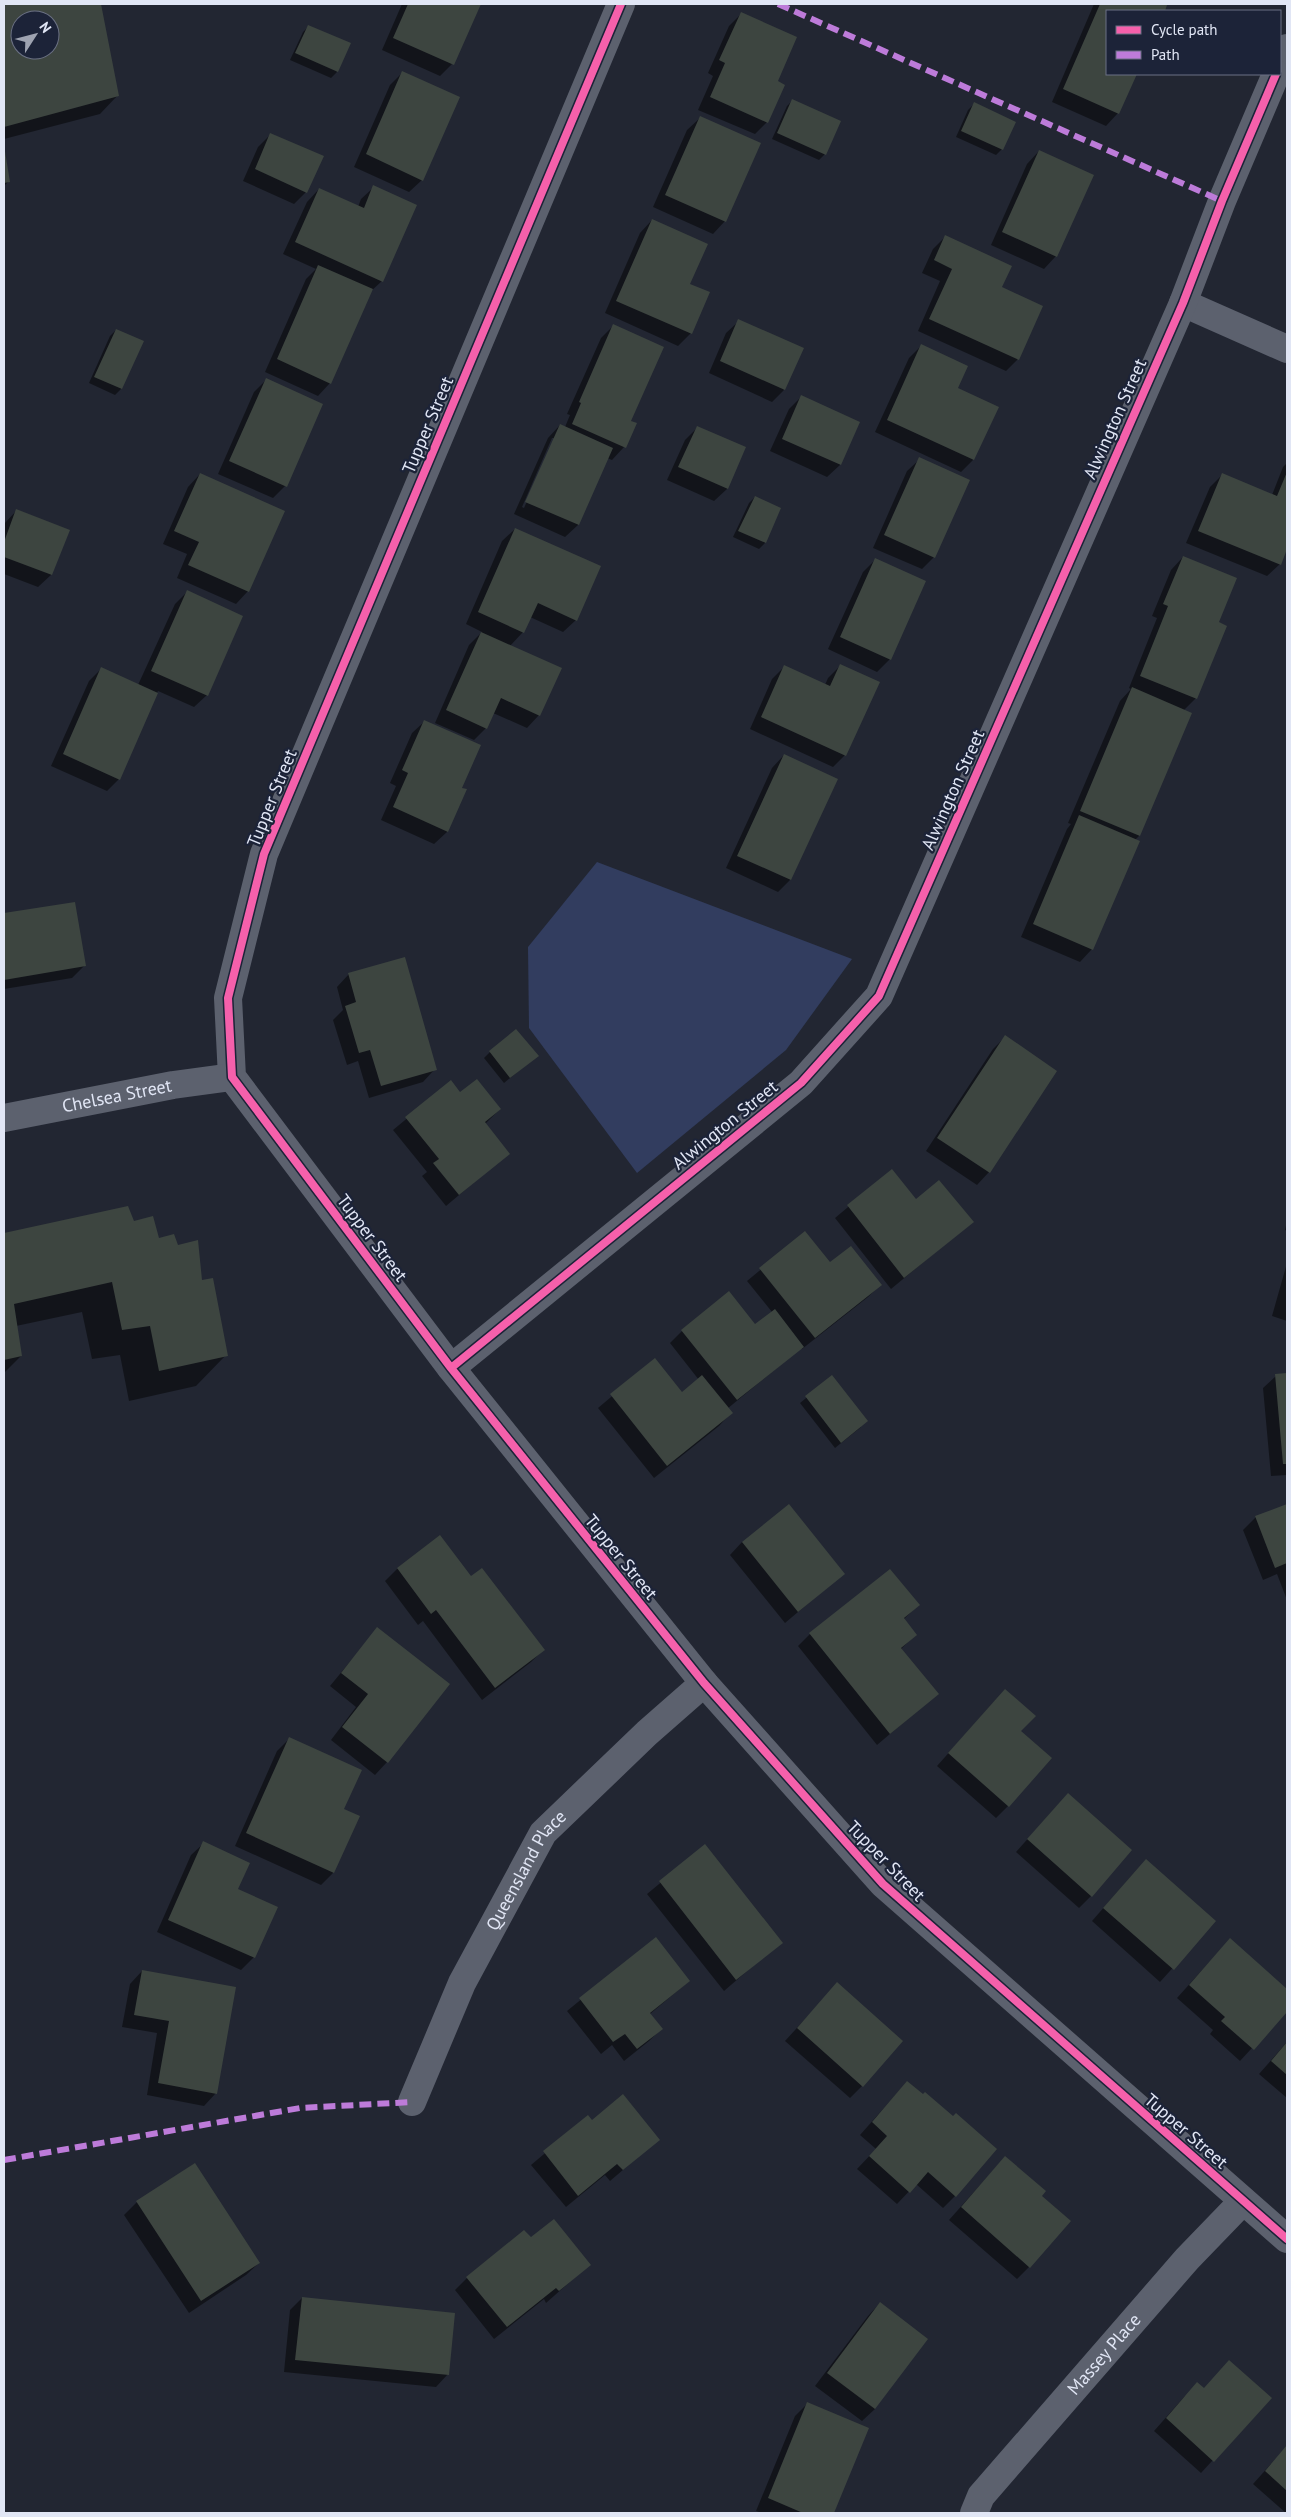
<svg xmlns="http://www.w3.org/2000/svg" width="1291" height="2517" font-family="'PT Sans',sans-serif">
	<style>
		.green { fill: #323d5f }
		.shadow { fill: #0007; fill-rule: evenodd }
		.building { fill: #3d4540; fill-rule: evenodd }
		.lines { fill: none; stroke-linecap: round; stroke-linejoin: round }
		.minor { stroke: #5c616e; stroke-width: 28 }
		.quiet { stroke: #bd7bd9; stroke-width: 6; stroke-dasharray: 12 6; stroke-linecap: butt }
		.cycleway-casing { stroke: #1c2338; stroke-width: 11 }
		.cycleway { stroke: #f560ab; stroke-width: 8 }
		.labels { text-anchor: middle; stroke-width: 4.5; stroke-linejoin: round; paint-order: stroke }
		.street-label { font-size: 18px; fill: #e1e6f5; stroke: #1c2338 }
	</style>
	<rect width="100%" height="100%" fill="#222632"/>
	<path class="green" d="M597,862L852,959L786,1050L637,1173L529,1028L528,947Z"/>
	<path class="shadow" d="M4,4H100L118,95L100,114L4,139ZM20,20H50V50H20Z
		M402,4H479L452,64L440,76L382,50Z
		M1094,4H1164L1166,6L1164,11H1107V74H1136L1118,113L1106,126L1052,102Z
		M741,14L776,82L767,122L755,134L698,110L713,76L708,73L729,26Z
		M309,26L337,72L331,78L290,60L303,32Z
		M403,72L422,180L409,192L354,167L390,85Z
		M793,100L825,154L819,160L772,139L787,106Z
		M974,104L1002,149L996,155L956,137L968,110Z
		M700,118L725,221L713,234L653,207L687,130Z
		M271,134L306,192L294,204L243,181L258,147Z
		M4,146L9,181L4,186Z
		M1039,151L1056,256L1044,269L991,245L1027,164Z
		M374,187L382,281L369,293L330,383L318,396L265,372L306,279L316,269L283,254L307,202L319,189L358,207L361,199Z
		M652,220L689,284L691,333L678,346L605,313L640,233Z
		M945,237L1000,288L1018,359L1006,371L918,331L940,281L922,273L933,249Z
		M739,321L784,390L772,402L709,373L726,333Z
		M613,326L630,421L635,424L624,447L612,460L607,458L578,525L565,537L514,514L548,438L560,425L565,427L570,415L567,414L601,338ZM552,438H555L524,508L522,507Z
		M116,330L142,342L121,389L115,395L89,383L110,336Z
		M921,346L957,389L973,460L961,472L875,432L909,358Z
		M266,380L285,486L273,498L218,474L254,392Z
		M801,397L859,423L840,465L827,477L770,451L789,409Z
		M698,427L745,448L727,489L714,501L667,480L685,440Z
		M920,459L934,557L922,569L873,548L907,471Z
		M1287,463V545L1280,564L1267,576L1186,543L1210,487L1222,475L1272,495L1283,467Z
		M200,474L248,591L236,604L177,578L187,554L163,544L188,487Z
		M755,497L780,509L765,543L759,549L733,537L749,503Z
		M17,510L68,530L51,575L38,587L4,574V524Z
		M515,529L576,620L563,632L530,617L523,632L510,646L539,715L527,728L493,713L486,728L474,740L435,723L469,645L482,632L466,624L502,541Z
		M1183,557L1217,623L1196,698L1184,710L1139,836L1135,840L1092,949L1080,962L1021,937L1067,829L1071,824L1068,823L1120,701L1131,689L1129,688L1157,618L1152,616L1171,570Z
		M875,560L890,659L877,672L828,649L863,572Z
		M187,592L207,695L194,707L158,691L119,779L107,791L51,766L89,681L101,669L138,685L175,604Z
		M840,666L845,755L833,767L750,729L772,679L784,667L825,685L828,678Z
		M425,721L460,788L465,790L447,832L434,844L381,820L396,786L390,783L412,733Z
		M784,755L836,779L790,880L778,892L726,868L772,768Z
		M74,903L84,966L72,978L4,989V915Z
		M349,974L435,1069L423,1082L369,1098L358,1061L347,1065L333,1020L343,1010L337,987Z
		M1005,1037L989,1172L977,1185L926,1151L993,1049Z
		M490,1052L531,1061L504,1083L484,1058Z
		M451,1082L460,1094L500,1109L485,1124L508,1154L446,1206L422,1176L427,1172L393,1130Z
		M891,1171L916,1201L972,1222L891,1289L835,1218Z
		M127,1208L133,1223L159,1239L177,1247L201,1281L226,1355L196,1386L129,1401L120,1355L92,1359L82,1312L16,1326L21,1356L4,1373V1234Z
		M1287,1221V1231L1285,1230Z
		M805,1233L830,1264L880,1285L868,1297L802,1349L801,1348L727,1409L731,1413L719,1426L654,1478L598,1408L655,1360L682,1393L699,1380L670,1343L682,1331L755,1326L772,1312L747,1281Z
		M1287,1263V1321L1272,1316Z
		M1287,1375V1475L1271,1476L1263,1388L1276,1376Z
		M832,1377L861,1427L835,1448L800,1403Z
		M1287,1505V1600L1277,1574L1263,1580L1243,1530L1256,1517Z
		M440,1537L471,1578L543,1650L531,1662L482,1700L423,1621L418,1625L385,1581L397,1569Z
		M742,1542L843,1574L785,1623L730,1555Z
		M918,1605L903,1620L915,1635L901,1649L937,1694L877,1745L798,1646L810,1634Z
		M377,1629L387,1762L375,1775L331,1740L356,1707L330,1686Z
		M993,1703L1020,1732L1008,1806L996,1818L937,1766Z
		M289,1739L342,1810L358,1816L333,1873L321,1885L235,1846L277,1751Z
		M1056,1807L1091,1896L1079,1908L1016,1852Z
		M204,1843L254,1957L241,1970L157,1932L191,1855Z
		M705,1846L781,1942L724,1991L647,1894Z
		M1134,1873L1215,1921L1160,1982L1092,1921Z
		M655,1939L689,1981L650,2014L661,2029L649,2041L624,2061L612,2045L601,2054L567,2011Z
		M1230,1939L1287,1990V2010L1240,2061L1210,2034L1213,2030L1177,1998Z
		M142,1971L216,2093L204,2106L147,2095L157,2033L122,2027L130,1984Z
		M837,1984L862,2086L850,2098L785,2041Z
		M1287,2042V2098L1259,2074Z
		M907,2082L955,2196L943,2208L916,2184L897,2204L857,2169L876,2149L860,2135Z
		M588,2117L592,2122L658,2140L610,2181L605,2175L566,2207L531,2165Z
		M1005,2157L1040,2196L1029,2267L1017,2279L949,2220Z
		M194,2164L259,2263L246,2275L189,2313L124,2215L137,2202Z
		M531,2239L589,2265L546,2303L544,2299L494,2339L455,2290L467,2278Z
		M302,2298L448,2374L436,2387L284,2372L290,2310Z
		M880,2303L875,2409L862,2421L815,2386L868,2316Z
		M1229,2362L1270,2398L1201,2473L1154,2431L1185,2396L1204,2389Z
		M807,2404L867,2429L833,2513H762L756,2511L795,2416Z
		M1287,2446V2513H1286L1253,2484Z"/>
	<path class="building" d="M4,4H101L119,96L4,127ZM20,20H50V50H20Z
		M408,4H481L454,65L393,38Z
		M1100,4L1167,5L1165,11H1107V74H1137L1119,114L1063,89Z
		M741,12L797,37L778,81L785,85L768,123L710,97L725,63L719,60Z
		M308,25L351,43L338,72L295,53Z
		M402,71L460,97L423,181L366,154Z
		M792,99L841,121L826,155L777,133Z
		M974,102L1016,122L1003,150L961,131Z
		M700,116L761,143L726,222L665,195Z
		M270,133L324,156L307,193L255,169Z
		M4,145L10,182L4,183Z
		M1039,150L1094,175L1057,257L1002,232Z
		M373,185L417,205L383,282L295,242L319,188L364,208Z
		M652,219L708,244L690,284L710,292L692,334L616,301Z
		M945,235L1012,266L1002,287L1043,306L1019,360L929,319L952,269L934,260Z
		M318,265L373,289L331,384L277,359Z
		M738,319L804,348L785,390L720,361Z
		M613,324L664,347L631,421L637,423L626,448L572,424L581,403L579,402Z
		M116,329L144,341L122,389L94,377Z
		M921,344L968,366L958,388L999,407L974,460L887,420Z
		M266,378L323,404L287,487L229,461Z
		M801,395L860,422L841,465L782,439Z
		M560,424L613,448L579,525L525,502Z
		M697,426L746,447L728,489L678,467Z
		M919,457L970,480L935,558L884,535Z
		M1287,472V549L1281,565L1198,531L1222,473L1277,496Z
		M200,473L285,511L249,592L188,565L199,542L174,531Z
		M755,496L781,508L766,543L738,531Z
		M16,509L70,530L52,575L4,557V542Z
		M515,528L601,566L577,621L538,603L524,633L478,612Z
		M1183,556L1237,578L1219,622L1227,626L1197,699L1140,676L1168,606L1163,604Z
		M875,558L926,581L891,660L840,637Z
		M187,590L243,616L208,696L151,671Z
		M481,632L562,668L540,716L501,698L487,729L446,710Z
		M840,664L880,682L846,756L761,717L784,665L830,686Z
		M101,667L158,693L120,780L63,754Z
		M1132,687L1192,713L1140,836L1080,811Z
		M424,720L481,745L462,788L467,789L448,832L393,807L408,773L402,770Z
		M784,754L838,779L791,880L737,856Z
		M1079,815L1140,841L1093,950L1033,924Z
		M75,902L86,966L4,980V913Z
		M405,957L437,1070L381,1086L370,1050L359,1053L345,1006L356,1002L348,973Z
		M516,1029L539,1056L510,1078L489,1051Z
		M1005,1035L1057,1071L990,1173L937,1138Z
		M477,1079L501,1109L485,1122L510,1154L459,1195L433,1163L439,1159L405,1117L451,1080L460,1092Z
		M892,1169L916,1199L939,1180L974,1222L904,1278L847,1205Z
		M128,1206L134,1221L153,1216L159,1238L174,1234L178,1245L198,1240L202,1280L213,1278L228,1356L159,1371L150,1326L122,1330L112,1282L14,1304L22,1356L4,1360V1233Z
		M805,1231L830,1262L851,1246L882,1285L815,1338L759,1268Z
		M729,1291L755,1324L775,1309L804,1347L737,1400L681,1330Z
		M655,1358L682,1392L702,1375L733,1413L667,1466L610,1394Z
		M1287,1373V1464H1283L1275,1374Z
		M832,1375L868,1421L841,1443L805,1396Z
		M789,1504L845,1574L798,1612L742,1542Z
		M1287,1504V1563L1275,1568L1255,1516Z
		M440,1535L471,1576L482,1568L545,1650L495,1688L436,1610L431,1614L397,1568Z
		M890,1569L920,1605L904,1618L917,1635L901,1648L939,1694L890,1734L809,1633Z
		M377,1627L450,1684L388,1763L342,1727L368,1694L341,1673Z
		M1005,1689L1036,1716L1021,1731L1052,1758L1009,1807L948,1753Z
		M289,1737L362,1770L344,1809L360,1816L334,1873L246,1833Z
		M1068,1793L1132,1850L1092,1897L1027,1839Z
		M203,1841L250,1863L238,1889L278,1907L255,1958L168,1920Z
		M705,1844L783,1943L736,1980L659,1881Z
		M1146,1859L1216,1921L1174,1970L1103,1908Z
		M656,1937L690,1981L650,2013L663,2029L637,2049L625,2034L613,2042L579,1998Z
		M1230,1938L1287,1989V2012L1254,2050L1221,2021L1225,2017L1189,1985Z
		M142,1970L236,1987L217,2094L158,2083L169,2021L134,2015Z
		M837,1982L903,2041L863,2087L797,2028Z
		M1287,2042V2075L1271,2061Z
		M907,2081L923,2094L925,2092L953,2116L956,2113L997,2149L956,2197L928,2172L910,2193L869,2156L887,2136L872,2122Z
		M623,2094L660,2140L623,2170L617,2164L578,2196L543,2151L588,2115L592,2120Z
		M1005,2156L1046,2191L1042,2196L1071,2221L1030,2268L961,2207Z
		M195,2163L260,2263L201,2301L136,2201Z
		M554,2219L591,2265L559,2291L556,2288L507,2327L466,2277L524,2230L531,2237Z
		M302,2297L455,2313L449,2375L295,2360Z
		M880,2302L928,2339L875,2409L827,2373Z
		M1229,2360L1272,2398L1214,2462L1166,2418L1197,2382L1204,2388Z
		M807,2402L869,2428L834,2513H803L768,2498Z
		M1287,2445V2491L1265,2471Z"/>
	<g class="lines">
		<g class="minor">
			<path d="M621,4L264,854L228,998L232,1077L451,1368L704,1683L883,1884L1287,2239"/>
			<path d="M1280,65L1287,48"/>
			<path d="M1183,303L1287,349"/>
			<path id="s1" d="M4,1118L173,1085L232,1077"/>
			<path d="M451,1368L801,1083L879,996L1183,303L1222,201L1276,74"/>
			<path id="s2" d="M412,2102L462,1983L543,1833L647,1733L704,1683"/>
			<path id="s3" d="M974,2513L981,2496L1187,2259L1243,2201"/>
		</g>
		<path class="quiet" d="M778,4L1222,201
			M4,2160L300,2108L412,2102"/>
		<g class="cycleway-casing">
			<path id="cycleway" d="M621,4L264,854L228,998L232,1077L451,1368L704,1683L883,1884L1287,2239
				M451,1368L801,1083L879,996L1183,303L1222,201L1276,74"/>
		</g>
		<use href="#cycleway" class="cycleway"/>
	</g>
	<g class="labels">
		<g class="street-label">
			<text transform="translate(1115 419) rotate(-66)" y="6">Alwington Street</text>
			<text transform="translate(428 425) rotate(-67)" y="6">Tupper Street</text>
			<text transform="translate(953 790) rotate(-66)" y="6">Alwington Street</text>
			<text transform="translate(272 798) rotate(-68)" y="6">Tupper Street</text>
			<text dy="6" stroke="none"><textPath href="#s1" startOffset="115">Chelsea Street</textPath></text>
			<text transform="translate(725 1125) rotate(-39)" y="6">Alwington Street</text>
			<text transform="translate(372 1238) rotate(53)" y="6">Tupper Street</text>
			<text transform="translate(621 1557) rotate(51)" y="6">Tupper Street</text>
			<text transform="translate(886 1861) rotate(46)" y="6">Tupper Street</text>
			<text dy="6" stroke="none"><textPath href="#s2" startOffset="259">Queensland Place</textPath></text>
			<text transform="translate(1186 2131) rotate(41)" y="6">Tupper Street</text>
			<text dy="6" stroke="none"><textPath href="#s3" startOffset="206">Massey Place</textPath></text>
		</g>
	</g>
	<rect width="1291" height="2517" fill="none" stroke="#e1e6f5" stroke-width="10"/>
	<rect x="1106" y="10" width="175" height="65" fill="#1c2338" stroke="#6b7184"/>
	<rect x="1116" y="26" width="25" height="8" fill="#f560ab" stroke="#6b7184"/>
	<text x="1151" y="35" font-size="15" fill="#e1e6f5">Cycle path</text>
	<rect x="1116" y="51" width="25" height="8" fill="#bd7bd9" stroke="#6b7184"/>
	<text x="1151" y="60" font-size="15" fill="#e1e6f5">Path</text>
	<g transform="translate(35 35) rotate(54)"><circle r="24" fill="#1c2338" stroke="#6b7184"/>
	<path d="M0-4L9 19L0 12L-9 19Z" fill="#9ea3b1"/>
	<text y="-8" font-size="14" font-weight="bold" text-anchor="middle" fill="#e1e6f5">N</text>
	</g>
</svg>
